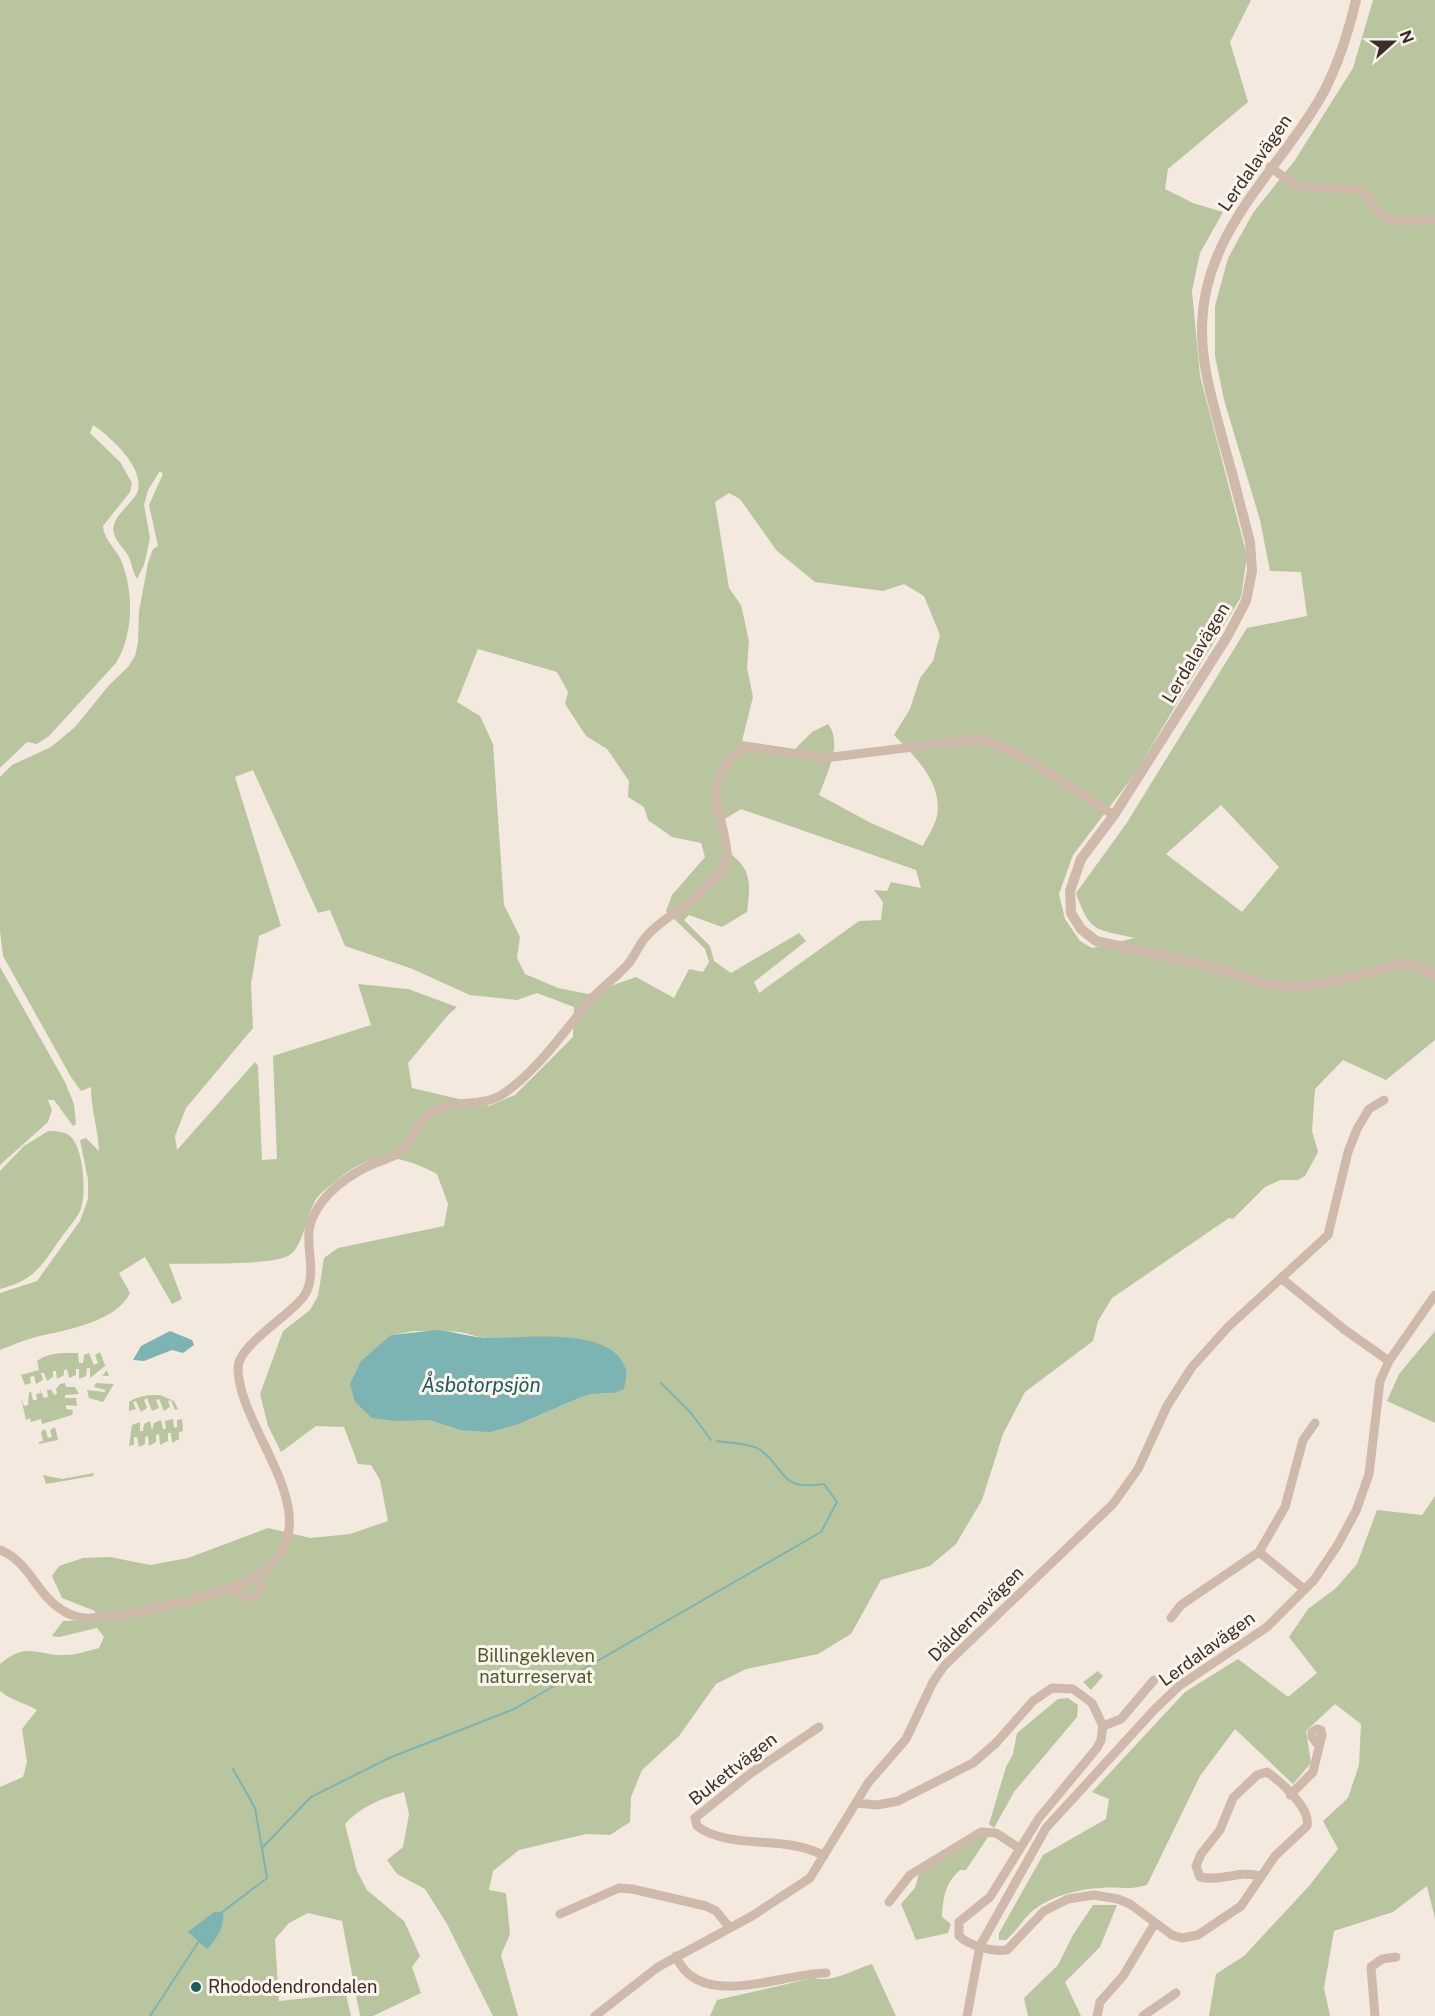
<svg xmlns="http://www.w3.org/2000/svg" width="1435" height="2016" font-family="'Public Sans',sans-serif">
	<style>
		.green { fill: #b9c59e; fill-rule: evenodd }
		.water { fill: #7cb3b3 }
		.lines { fill: none; stroke-linecap: round; stroke-linejoin: round }
		.stream { stroke: #7cb3b3; stroke-width: 2 }
		.minor { stroke: #ceb9aa; stroke-width: 9 }
		.tertiary { stroke: #ceb9aa; stroke-width: 10 }
		.poi-dot { fill: #1c5d5f; stroke: #fbf4ec; stroke-width: 2 }
		.labels { text-anchor: middle; stroke-width: 6; stroke-linejoin: round; paint-order: stroke }
		.street-label { font-size: 18px; fill: #3b2e2a; stroke: #fbf4ec }
		.park-label { font-size: 18px; fill: #4b5b2c; stroke: #fbf4ec }
		.poi-label { font-size: 18px; fill: #3b2e2a; stroke: #fbf4ec; text-anchor: start }
		.water-label { font-size: 20px; font-style: italic; fill: #1c5d5f; stroke: #fbf4ec }
	</style>
	<rect width="100%" height="100%" fill="#f4e9df"/>
	<path class="green" d="M0,0H1251L1230,42L1248,102L1168,169L1165,189L1193,203L1223,212L1200,253L1192,291L1200,376L1247,556L1241,597L1134,775L1073,855L1059,894L1065,919L1080,941L1092,948L1135,938C1097,929 1090,934 1076,893L1126,824L1247,628L1307,616L1301,572L1270,571L1260,520L1224,400L1215,356V306L1228,258L1253,213L1295,160L1353,68L1373,0H1435V1040L1386,1080L1343,1060L1315,1089L1312,1131L1318,1152L1305,1176L1298,1180H1280L1265,1187L1233,1219L1229,1218L1112,1298L1098,1321L1093,1341L1025,1392L1003,1434L982,1500L956,1544L930,1566L881,1580L851,1634L818,1654L746,1669L716,1684L679,1736L642,1770L631,1797L630,1822L610,1835L586,1834L519,1850L493,1871L489,1890L506,1893L510,1934L501,1955L518,2016H493L447,1924L425,1889L397,1874L387,1860L403,1847L409,1814L404,1792C382,1798 360,1807 345,1824L357,1871L367,1890L404,1921L420,1956L412,1967L421,1993L373,2016H360L342,1921L308,1913L289,1923L275,1939L279,2001L346,1994L351,2016H0V1787L23,1777L27,1762L22,1729L37,1710C25,1703 10,1700 0,1691V1664C27,1640 40,1657 67,1655C77,1655 89,1650 99,1648L104,1637L97,1628L59,1637L52,1636L63,1621L96,1620L95,1611L62,1598L52,1576L59,1566L83,1558L110,1557L150,1565L188,1558L268,1528L310,1538L350,1534L388,1521L380,1480L371,1465L358,1464L344,1427L316,1426L281,1452L268,1426L260,1394L283,1331L310,1310L318,1296L324,1258L338,1248L444,1226L448,1204L437,1174C400,1154 371,1150 337,1180C330,1186 321,1192 316,1199C308,1212 302,1250 288,1256C266,1266 196,1263 169,1264L182,1299L172,1304L145,1257L119,1273L130,1293C117,1321 67,1330 40,1336C26,1339 13,1345 0,1350V1293L37,1281L80,1221L88,1199V1180L80,1140L86,1138L99,1151C98,1128 91,1110 91,1087L81,1091L71,1077L3,956L0,931V777L12,765L51,747L75,727L110,684L128,667L135,656L138,643L139,611L148,563L153,549L158,546L149,505L163,474L160,471L148,490L144,505L150,538L144,565L137,579C133,572 132,565 129,557C124,547 110,538 114,525C117,513 130,505 136,495C149,471 110,436 93,425L90,433L120,462L132,483L130,492L103,526C104,539 114,547 120,558C134,589 134,634 116,663L49,736L37,744L27,742L0,768ZM729,493L740,499L777,551L815,582L883,591L904,584L924,596L940,635L933,661L920,678L910,709L894,735C914,756 943,782 937,816C935,826 927,837 923,846L869,822L819,795C827,773 843,744 828,724L812,732L795,749L742,741L753,697L747,668L749,641L741,605L729,588L715,502ZM478,649L557,672L568,692L565,704L586,736L607,749L629,781L628,797L644,807L648,820L672,837L701,843L705,857L672,895L666,911L705,949L709,962L703,972L689,969L674,998L636,977L588,994L558,988L525,974L517,958L520,937L504,905L493,744L480,716L457,702ZM253,770L318,913L330,910L345,946L410,968L470,995L517,1000L537,993L574,1007L573,1037L515,1095L489,1106L412,1088L408,1063L448,1015L457,1007L408,989L358,984L371,1025L273,1056L277,1159L262,1160L258,1066L255,1062L177,1150L175,1136L186,1108L253,1028L251,984L259,936L281,926L235,777ZM1221,805L1279,867L1242,912L1166,854ZM741,809L916,870L921,888L891,882L887,891L874,890L883,902L881,920L859,921L759,993L754,982L806,941L799,933L731,973L714,961L710,946L684,920L689,915L722,927L747,912C750,888 753,871 732,855L725,819ZM414,1331C430,1332 449,1330 465,1333C475,1336 482,1338 492,1338C543,1339 572,1330 619,1357L614,1393L592,1394L579,1398L519,1424L460,1430L428,1420L387,1340L391,1335Z
		M0,967L65,1082L74,1104L76,1124L73,1126L54,1100H48L52,1110L48,1122L0,1165Z
		M48,1131C56,1131 63,1131 70,1136C84,1148 87,1196 80,1211C75,1221 67,1229 61,1238C41,1266 35,1280 0,1289V1171L24,1146Z
		M1435,1331V1423L1387,1401L1399,1374Z
		M100,1352L109,1376H102L107,1370L105,1366L90,1378V1368H87L86,1376L79,1379V1369H76V1375L69,1378L67,1369L64,1370V1375L57,1379L56,1371H53V1377L47,1381L44,1373H41L43,1380L36,1384L34,1376L30,1377L31,1383L25,1385L21,1375L39,1370L37,1361C49,1352 64,1353 78,1353L79,1363H83L84,1355L89,1353L94,1365L98,1363L95,1355Z
		M65,1383L66,1387H75L79,1394L65,1395V1398H76L77,1406L66,1405V1409L73,1410L72,1415L42,1424L41,1419L31,1422L30,1418L26,1420L21,1398L24,1406L28,1405L29,1392H31L33,1400H37L36,1394L41,1393L40,1389L44,1398L48,1397L47,1390H51L50,1387L54,1395L57,1394L56,1389L60,1384Z
		M96,1383L114,1384L103,1402L89,1398L87,1390L104,1392L106,1390L94,1387Z
		M160,1395L174,1401L178,1409L175,1410L171,1400L168,1401L170,1407L164,1411L159,1399L156,1400L159,1408L152,1411L147,1398L144,1400L147,1408L141,1412L136,1401L133,1402L136,1409L129,1411V1402C139,1395 149,1395 160,1395Z
		M173,1419L174,1428L177,1427V1420L182,1419L183,1431L179,1432V1439L172,1443L171,1433H168V1441L160,1445L159,1434L156,1435V1442L149,1446L148,1436L145,1437V1444L139,1447L137,1437H134V1445L129,1446L132,1425L140,1422V1431H143L144,1424L150,1421L152,1430L154,1423L161,1420L163,1429H166L165,1421Z
		M55,1427L58,1440L39,1444V1442L43,1441L41,1432L45,1429L48,1438L52,1437L50,1430Z
		M94,1473L93,1476L46,1484L43,1475L62,1479Z
		M1435,1496V1919L1427,1886L1393,1912L1334,1931L1324,1988L1330,2016H1209L1216,1974L1244,1956L1309,1886L1338,1849L1323,1821L1348,1798L1359,1765L1361,1724L1335,1704L1306,1731L1311,1763L1293,1784L1235,1729L1200,1776L1147,1885C1126,1891 1121,1886 1101,1888C1079,1889 1054,1895 1035,1909C1024,1917 1017,1931 1006,1940H999V1933L1043,1855L1106,1819L1109,1799L1092,1792L1185,1692L1238,1659L1288,1697L1317,1673L1289,1637L1308,1609L1336,1588L1357,1564L1377,1510L1422,1515Z
		M1098,1671L1103,1676L1091,1690L1083,1682Z
		M1068,1698L1078,1705L1077,1717L1014,1792L994,1828L989,1824L1006,1767L1013,1754L1017,1733L1058,1699Z
		M980,1836L988,1837L966,1870H960C945,1883 943,1898 942,1917L951,1924L948,1933L916,1940L901,1904L915,1888L919,1873Z
		M1093,1905H1117L1100,1947L1065,1982L1081,2016H1028L1024,1998L1058,1965L1073,1935Z
		M872,1964L896,2016H710L717,2000L813,1978C833,1983 852,1970 872,1964Z"/>
	<path class="water" d="M438,1330C457,1332 475,1339 494,1338C527,1338 614,1326 626,1370C627,1376 625,1383 624,1389L614,1393L592,1394L579,1398L519,1424L490,1432L460,1430L428,1420L397,1421L372,1418L355,1402L350,1384L361,1361L391,1335Z
		M170,1331L192,1340L194,1345L183,1353L172,1350L144,1361L133,1360L141,1346Z
		M214,1912H223C225,1926 217,1939 207,1949L188,1932Z"/>
	<g class="lines">
		<path class="stream" d="M661,1383L691,1413L711,1440
			M262,1848L311,1797L389,1758L514,1709L821,1532L837,1502L824,1484C777,1491 788,1469 759,1449C749,1443 728,1443 717,1441
			M221,1913L267,1878L255,1808L233,1769
			M150,2016L199,1941"/>
		<path class="minor" d="M1270,167L1296,186L1360,190C1371,196 1371,203 1378,212C1387,224 1421,221 1435,219
			M1281,1278L1345,1330L1389,1361
			M0,1550C29,1561 36,1594 62,1610C69,1615 82,1619 91,1618C133,1616 240,1594 270,1566C328,1512 238,1428 238,1368C238,1345 291,1315 304,1296C320,1273 301,1241 313,1217C323,1193 350,1174 373,1164C382,1160 393,1158 401,1151C416,1139 417,1118 437,1109C458,1100 483,1107 503,1094C537,1071 562,1034 588,1003C600,988 616,978 628,964C635,956 638,946 645,938C656,924 674,914 688,903C698,895 707,885 716,877C721,871 727,865 727,857C728,825 704,799 724,767C731,756 736,751 748,747L825,758L977,739C1020,748 1075,792 1114,815
			M1259,1552L1304,1589
			M230,1588C239,1595 246,1600 257,1596L262,1587L257,1576
			M1171,1618L1181,1605L1259,1552L1285,1507L1303,1440L1315,1423
			M1103,1726L1121,1719L1154,1680
			M819,1727L751,1773L695,1818L697,1826C730,1851 787,1834 824,1856
			M1290,1795L1313,1772L1322,1735L1321,1730L1317,1729L1312,1732V1737L1319,1746
			M857,1803L877,1805L898,1801L973,1763L996,1743L1033,1701L1052,1688L1073,1689L1092,1703L1103,1726L1101,1740L1097,1748L1039,1818L990,1897L959,1922V1936C970,1946 992,1952 1007,1950L1044,1911L1068,1899L1094,1895L1118,1899L1130,1904L1172,1935L1182,1938L1198,1935L1241,1906L1275,1856L1307,1826C1311,1808 1281,1782 1267,1772L1257,1775L1233,1798L1220,1830L1201,1854L1196,1866L1200,1877C1221,1882 1239,1870 1260,1876
			M889,1902L910,1875L981,1832L996,1833L1019,1848
			M560,1914L619,1888L632,1889L706,1906L716,1911L730,1928
			M676,1956C699,2012 782,1973 826,1973
			M595,2016L658,1967L752,1916L810,1878L868,1783L906,1739L933,1682L944,1666L1113,1504L1138,1469L1167,1406L1192,1367L1228,1327L1328,1235L1348,1152L1357,1129L1369,1109L1384,1100
			M967,2016L980,1946L1046,1828L1155,1709L1179,1686L1267,1627L1314,1580L1337,1546L1356,1511L1369,1474L1380,1381L1389,1361L1435,1295
			M1097,2016L1100,2002L1123,1976L1155,1923
			M1143,2016L1176,1993
			M1375,2016L1371,1967L1382,1959L1396,1957"/>
		<path class="tertiary" d="M1356,0C1347,38 1335,77 1313,110C1269,179 1204,237 1202,325C1201,366 1213,402 1223,441C1233,475 1241,508 1250,542L1252,571L1246,601L1227,637L1114,815L1081,859L1070,891L1071,913L1081,929L1096,941L1205,965L1262,983L1296,987L1334,982L1401,964L1417,966L1435,976"/>
	</g>
	<circle class="poi-dot" cx="196" cy="1987" r="6"/>
	<g class="labels">
		<g class="street-label">
			<text transform="translate(1255 163) rotate(-55)" y="6">Lerdalavägen</text>
			<text transform="translate(1196 653) rotate(-59)" y="6">Lerdalavägen</text>
			<text transform="translate(976 1614) rotate(-45)" y="6">Däldernavägen</text>
			<text transform="translate(1207 1649) rotate(-36)" y="6">Lerdalavägen</text>
			<text transform="translate(733 1769) rotate(-38)" y="6">Bukettvägen</text>
		</g>
		<g class="park-label">
			<text x="536" y="1662">Billingekleven<tspan x="536" dy="21">naturreservat</tspan></text>
		</g>
		<g class="poi-label">
			<text x="208" y="1993">Rhododendrondalen</text>
		</g>
		<g class="water-label">
			<text x="481" y="1392">Åsbotorpsjön</text>
		</g>
	</g>
	<g transform="translate(1393 42) rotate(69)" stroke="#fbf4ec" stroke-width="4.5" paint-order="stroke">
	<path d="M0-4.5L10 22L0 15L-10 22Z" fill="#3b2e2a"/>
	<text y="-9" font-size="16" font-weight="bold" text-anchor="middle" fill="#3b2e2a">N</text>
	</g>
</svg>
